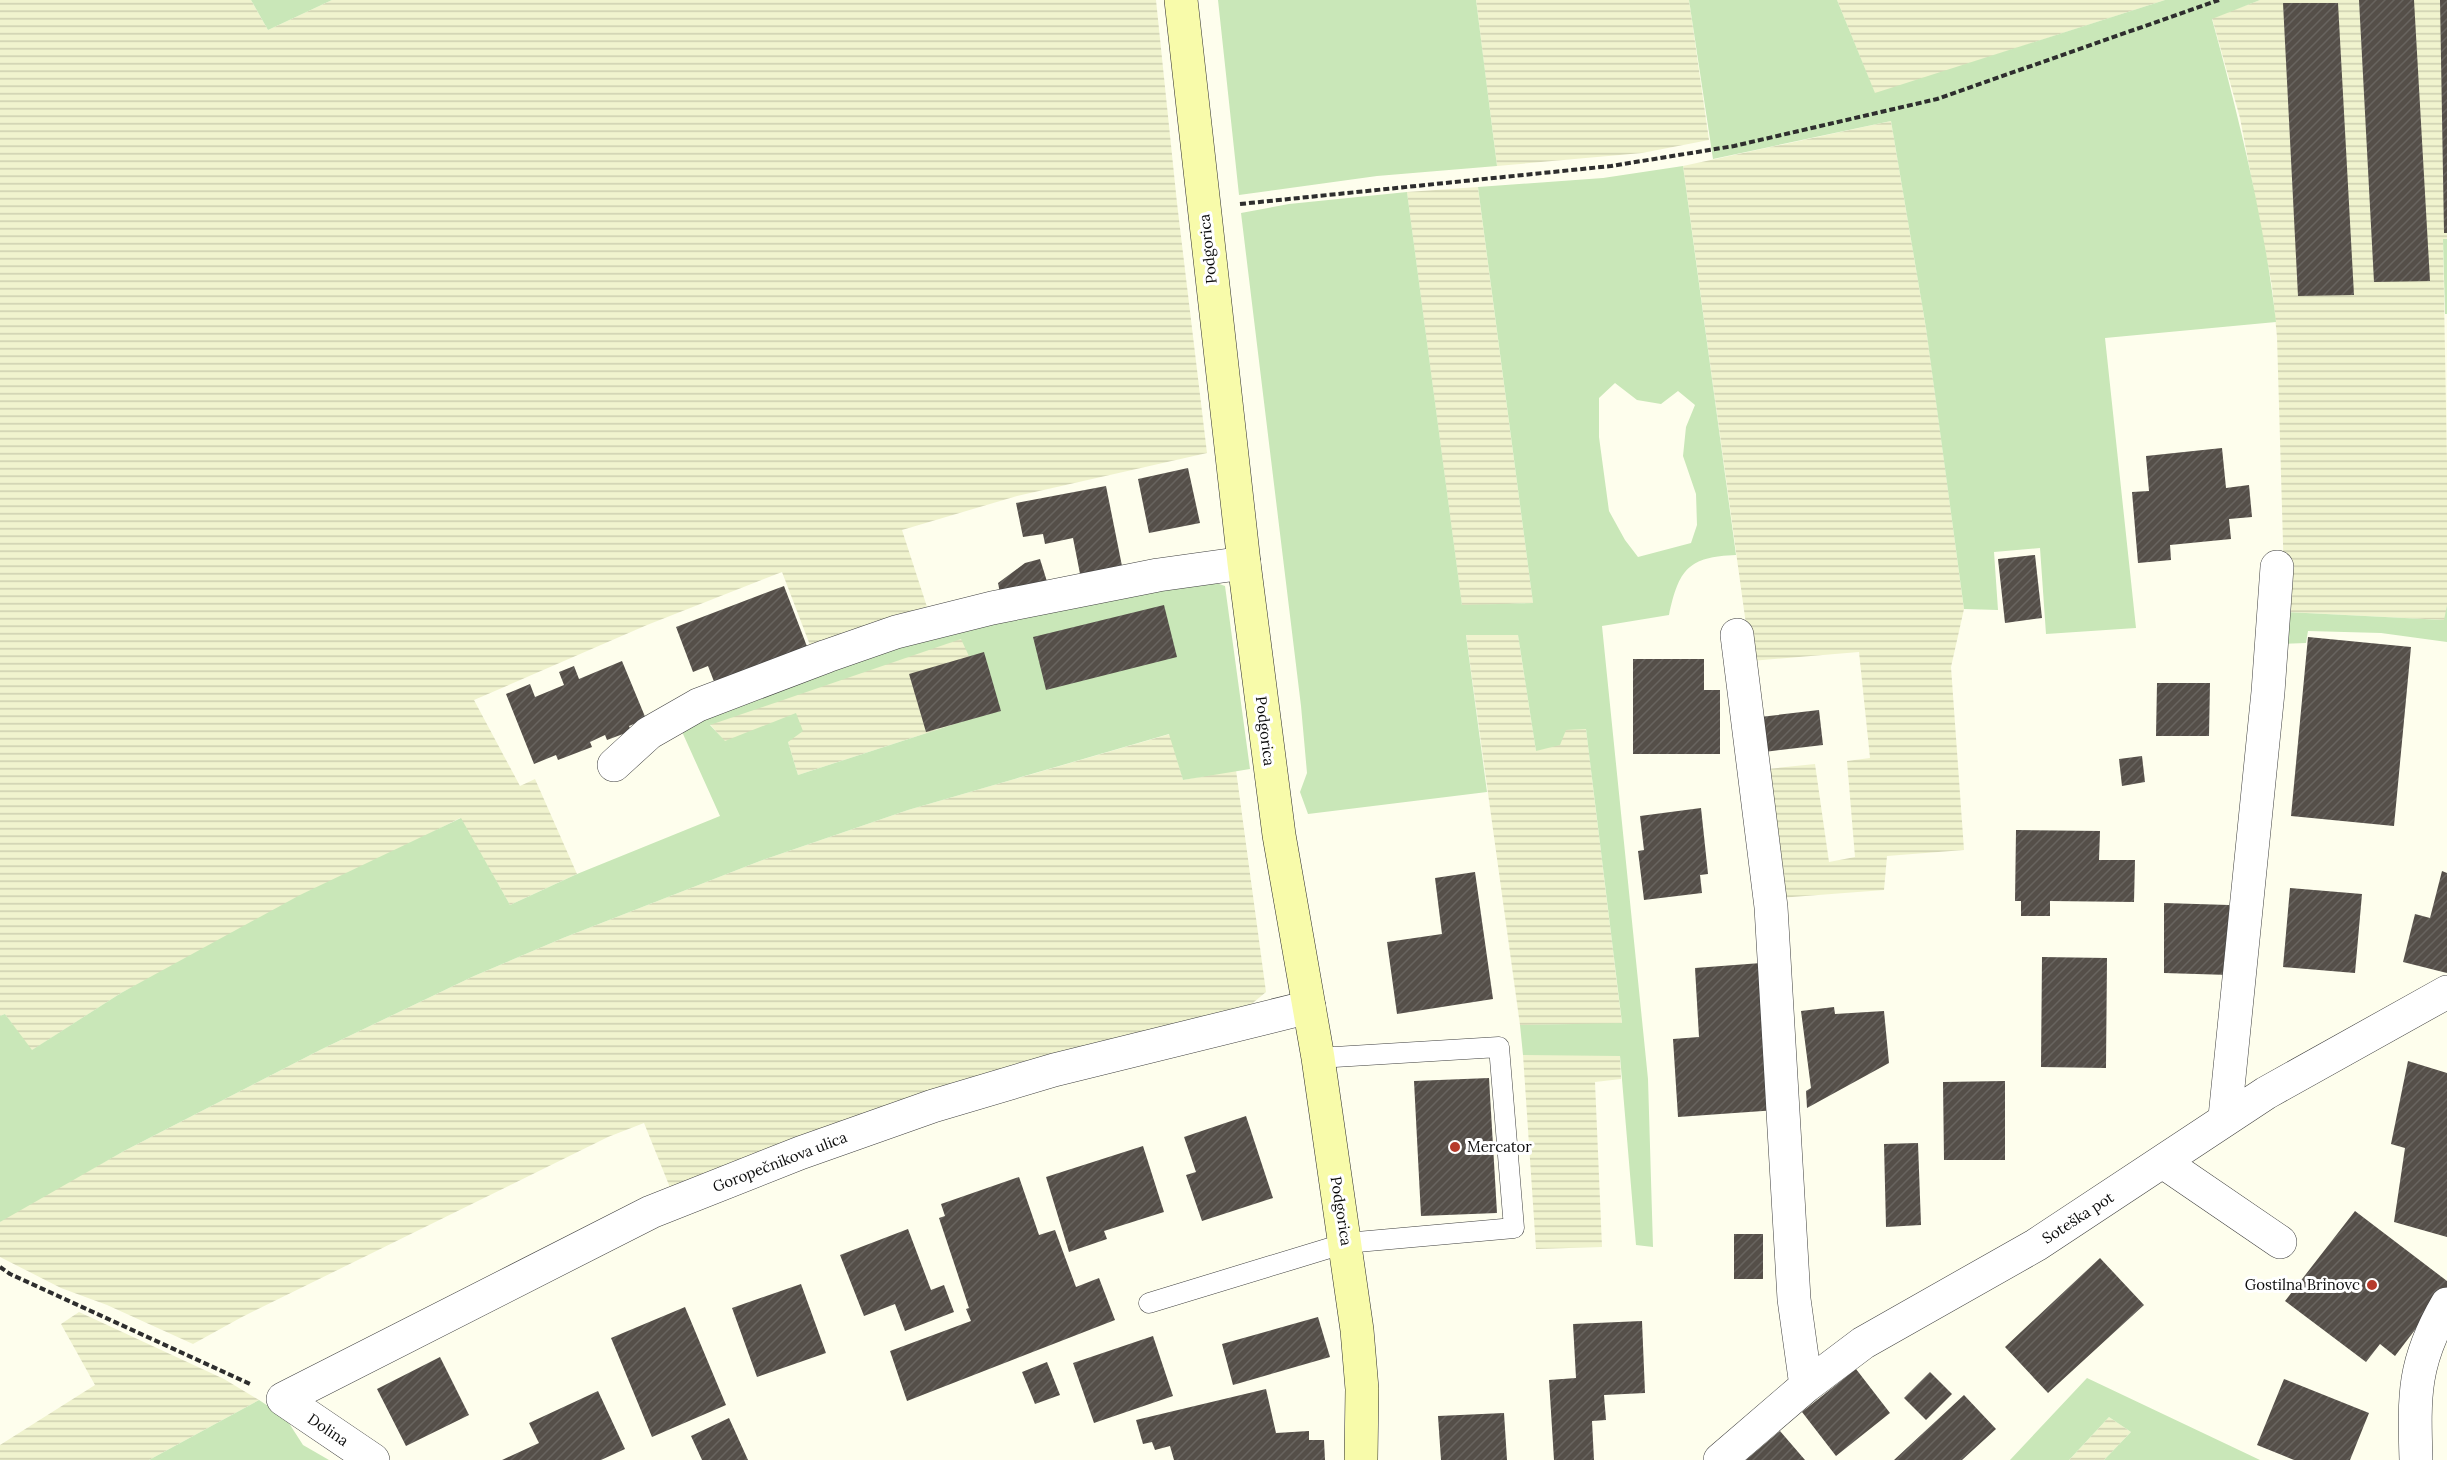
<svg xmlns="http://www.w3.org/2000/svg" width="2447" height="1460" font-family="Lora,serif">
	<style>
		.farmland { fill: url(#farmland-rules) }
		.grass { fill: #c9e7b8; fill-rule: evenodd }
		.building { fill: url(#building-hatch) }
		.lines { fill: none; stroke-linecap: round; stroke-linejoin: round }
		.lane-casing { stroke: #3f3f3f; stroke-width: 21 }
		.street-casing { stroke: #3f3f3f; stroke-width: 34 }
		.secondary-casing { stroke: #2e2e2e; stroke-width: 34 }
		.path { stroke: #2e2e2e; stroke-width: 4; stroke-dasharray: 6 3; stroke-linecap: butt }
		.lane { stroke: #fff; stroke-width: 20 }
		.street { stroke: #fff; stroke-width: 33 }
		.secondary { stroke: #f8fbaa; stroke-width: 33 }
		.poi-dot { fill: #b63a2b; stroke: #fff; stroke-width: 2 }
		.labels { text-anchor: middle; stroke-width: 6; stroke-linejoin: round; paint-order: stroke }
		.street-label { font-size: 15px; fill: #0c0c0c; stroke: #fff }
		.poi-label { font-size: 15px; fill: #0c0c0c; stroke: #fff; text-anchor: start }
	</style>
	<defs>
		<pattern id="farmland-rules" width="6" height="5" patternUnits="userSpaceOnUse" patternTransform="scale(1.5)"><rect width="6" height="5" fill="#f0f3ce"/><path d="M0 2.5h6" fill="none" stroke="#cdcfb0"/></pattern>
		<pattern id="building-hatch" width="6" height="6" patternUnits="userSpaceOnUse" patternTransform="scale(1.5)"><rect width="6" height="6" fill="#554f49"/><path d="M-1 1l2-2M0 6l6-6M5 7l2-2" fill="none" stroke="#68645f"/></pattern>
	</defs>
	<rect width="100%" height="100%" fill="#fefeed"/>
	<path class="farmland" d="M0,0H251L268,30L332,0H1156L1177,203L1207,453L1017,496L902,530L929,613L813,653L782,572L647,625L474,700L520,786L535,779L577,874L510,905L460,818L121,993L31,1051L5,1014L0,1016Z
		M1476,0H1689L1709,140L1642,153L1497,166Z
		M1837,0H2165L1875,94Z
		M2260,0H2447V239L2443,240L2447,463V605L2445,620L2285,612L2277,337L2272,286L2240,118L2212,18Z
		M1891,121L1926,328L1964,609L1951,667L1964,850L1887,856L1884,890L1779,898L1767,769L1815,764L1829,862L1855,857L1847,761L1870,758L1859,652L1751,661L1683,166Z
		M1478,187L1533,603L1462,606L1407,192Z
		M1466,634L1518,635L1536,751L1566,729H1586L1622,1024L1520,1025Z
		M962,638L975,667L979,716L798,775L788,742L724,741L710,724Z
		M1170,734L1183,780L1236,770L1266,992L1248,1007L673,1195L644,1123L608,1137L242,1317L193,1344L107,1305L61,1288L0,1257V1222L12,1213L124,1151L320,1050L474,976L563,938L760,861L908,810Z
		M1523,1055H1620L1621,1079L1595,1082L1602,1247L1536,1249Z
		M79,1312L224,1379L259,1400L149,1460H0V1445L95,1385L61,1324Z
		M2109,1417L2131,1432L2104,1460H2069Z"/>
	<path class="grass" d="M251,0H332L268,30Z
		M1218,0H1476L1497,166L1377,176L1239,195Z
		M1689,0H1837L1875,93L2165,0H2260L2212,19C2239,118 2264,219 2276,322L2105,338L2136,628L2046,634L2040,548L1994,552L1998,610L1964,609L1926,328L1891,121L1713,159Z
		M1683,166L1736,555C1688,557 1679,569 1669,615L1602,626L1648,1079L1653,1247L1636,1245L1620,1056L1523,1055L1520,1025L1622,1023L1586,729L1566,730L1560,745L1536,751L1518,635H1466L1487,792L1308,814L1300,792L1307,773L1301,706L1241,213L1289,204L1407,192L1462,605L1533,603L1478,187L1603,178ZM1615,383L1637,400L1661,404L1678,391L1695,405L1686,427L1683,456L1696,494L1697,525L1691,543L1638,557L1625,540L1609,511L1599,437V398Z
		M2443,239H2447V314H2445Z
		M1202,578L1225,586L1250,769L1183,780L1169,734L908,810L760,861L563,938L474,976L320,1050L124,1151L0,1222V1016L5,1014L32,1050L121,993L300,895L461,818L510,905L577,874L720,816L679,725L892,642ZM961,639L974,667L979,716L798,775L788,742L803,731L796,713L725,741L710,725Z
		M2447,605V642L2381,633L2308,631L2306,643L2283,644L2285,612L2444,620Z
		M2087,1378L2260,1460H2104L2131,1432L2109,1417L2069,1460H2010Z
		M259,1400L285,1417L303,1445L329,1460H149Z"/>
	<path class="building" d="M2359,0H2414L2430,281L2374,282Z
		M2440,0H2447V233H2444Z
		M2283,3H2338L2354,295L2298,296Z
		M2222,448L2226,488L2249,485L2252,517L2229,519L2231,539L2170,545L2171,560L2138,563L2132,492L2149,491L2146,456Z
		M1188,468L1200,523L1149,533L1138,479Z
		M1106,486L1124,576L1082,584L1073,538L1045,544L1043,534L1023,537L1016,503Z
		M2035,555L2042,618L2005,623L1998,559Z
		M1040,559L1049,588L1001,598L998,583L1025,563Z
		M784,586L811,657L718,692L708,666L693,672L676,627Z
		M1164,605L1177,657L1046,690L1033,637Z
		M2308,637L2411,647L2394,826L2291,816Z
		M984,652L1001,711L926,732L909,674Z
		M1633,659H1704V690H1720V754H1633Z
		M622,661L646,719L629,726L631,731L607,740L605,735L590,742L592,747L558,760L556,755L534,764L506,694L530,684L535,697L564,685L559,672L574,666L579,679Z
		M2157,683H2210L2209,736H2156Z
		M1819,710L1823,745L1764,752L1760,717Z
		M2142,756L2145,782L2122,786L2119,759Z
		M1701,808L1708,874L1700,875L1702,893L1644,900L1638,851L1644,850L1640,816Z
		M2016,830L2100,831L2099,860H2135L2134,902L2050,901V916H2021V901H2015Z
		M2442,871L2447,873V973L2403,962L2415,914L2430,918Z
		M1475,872L1493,999L1397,1014L1387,942L1442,934L1435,878Z
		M2290,888L2362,894L2355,973L2283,967Z
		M2164,903L2229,905V975L2164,973Z
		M2042,957L2107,958L2106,1068L2041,1067Z
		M1761,963L1777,1110L1678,1117L1673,1039L1699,1037L1695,968Z
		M1834,1007L1835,1014L1884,1011L1889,1063L1807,1108L1806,1091L1811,1088L1801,1011Z
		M2408,1061L2447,1073V1237L2394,1222L2405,1148L2391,1144Z
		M1489,1078L1497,1213L1421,1216L1414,1081Z
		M2005,1081V1160H1944L1943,1082Z
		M1246,1116L1273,1198L1202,1221L1186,1175L1196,1172L1184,1137Z
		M1918,1143L1921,1225L1886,1227L1884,1144Z
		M1143,1146L1164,1212L1104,1231L1107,1239L1069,1252L1046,1177Z
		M1019,1177L1039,1235L1055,1230L1076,1287L1099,1278L1115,1320L907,1401L890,1351L971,1321L966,1309L969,1308L939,1218L945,1216L941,1204Z
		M2355,1211L2447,1281V1288L2395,1356L2380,1344L2366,1362L2285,1301Z
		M908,1229L931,1290L944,1285L954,1312L905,1331L895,1304L864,1316L840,1255Z
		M1734,1234H1763V1279H1734Z
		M2100,1258L2144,1305L2048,1393L2005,1347Z
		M801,1284L826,1353L757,1377L732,1308Z
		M685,1307L726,1405L652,1437L611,1338Z
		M1318,1317L1330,1357L1233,1385L1222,1344Z
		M1642,1321L1645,1393L1604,1395L1606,1420L1592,1421L1594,1460H1554L1549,1380L1576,1378L1573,1324Z
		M1153,1336L1173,1396L1094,1423L1073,1363Z
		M440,1357L469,1415L406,1446L377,1389Z
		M1047,1362L1060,1395L1035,1404L1022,1372Z
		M1856,1369L1890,1413L1836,1456L1802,1412Z
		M1930,1372L1952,1394L1926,1420L1904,1398Z
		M2284,1379L2369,1413L2350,1460H2294L2257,1445Z
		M1266,1389L1276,1433L1309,1431V1440H1324L1325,1460H1174L1170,1446L1155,1450L1152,1442L1143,1444L1136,1420Z
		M598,1391L625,1449L601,1460H502L539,1443L529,1423Z
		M1964,1395L1996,1429L1962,1460H1894Z
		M1504,1413L1507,1460H1441L1438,1416Z
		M729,1418L748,1460H702L691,1436Z
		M1780,1431L1805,1460H1746Z"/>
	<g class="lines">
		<g class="lane-casing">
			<path id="lane" d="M1149,1303L1346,1243L1514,1228L1499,1047L1318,1058"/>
		</g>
		<g class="street-casing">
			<path id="street" d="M1737,635L1771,907L1794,1299L1806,1386
				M614,765L649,733L698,705L827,656L896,632L992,608L1158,575L1244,563
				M2225,1117L2268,692L2277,567
				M2163,1162L2280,1242
				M373,1460L283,1399L651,1212L800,1153L933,1106L1054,1070L1309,1007
				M1720,1460L1806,1386L1863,1343L2036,1245L2266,1093L2447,992
				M2416,1460C2414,1395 2413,1362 2447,1304"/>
		</g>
		<g class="secondary-casing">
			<path id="secondary" d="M1181,0L1244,563L1279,835L1318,1058L1357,1330L1362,1389L1361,1460"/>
		</g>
		<path class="path" d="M1240,204L1611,166L1734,146L1937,99L2219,0
			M0,1267L10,1274L250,1384"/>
		<use href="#lane" class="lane"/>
		<use href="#street" class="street"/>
		<use href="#secondary" class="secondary"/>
	</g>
	<g class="poi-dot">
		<circle cx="1455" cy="1147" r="6"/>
		<circle cx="2372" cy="1285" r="6"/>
	</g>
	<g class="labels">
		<g class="street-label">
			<text transform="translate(1208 249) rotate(-96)" y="5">Podgorica</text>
			<text transform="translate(1265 731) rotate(83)" y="5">Podgorica</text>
			<text transform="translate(780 1162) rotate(-21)" y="5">Goropečnikova ulica</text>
			<text transform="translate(1341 1211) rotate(81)" y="5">Podgorica</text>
			<text transform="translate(2078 1218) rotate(-33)" y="5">Soteška pot</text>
			<text transform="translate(328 1430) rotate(34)" y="5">Dolina</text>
		</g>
		<g class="poi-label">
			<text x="1467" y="1152">Mercator</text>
			<text x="2360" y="1290" text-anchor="end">Gostilna Brinovc</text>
		</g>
	</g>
</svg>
